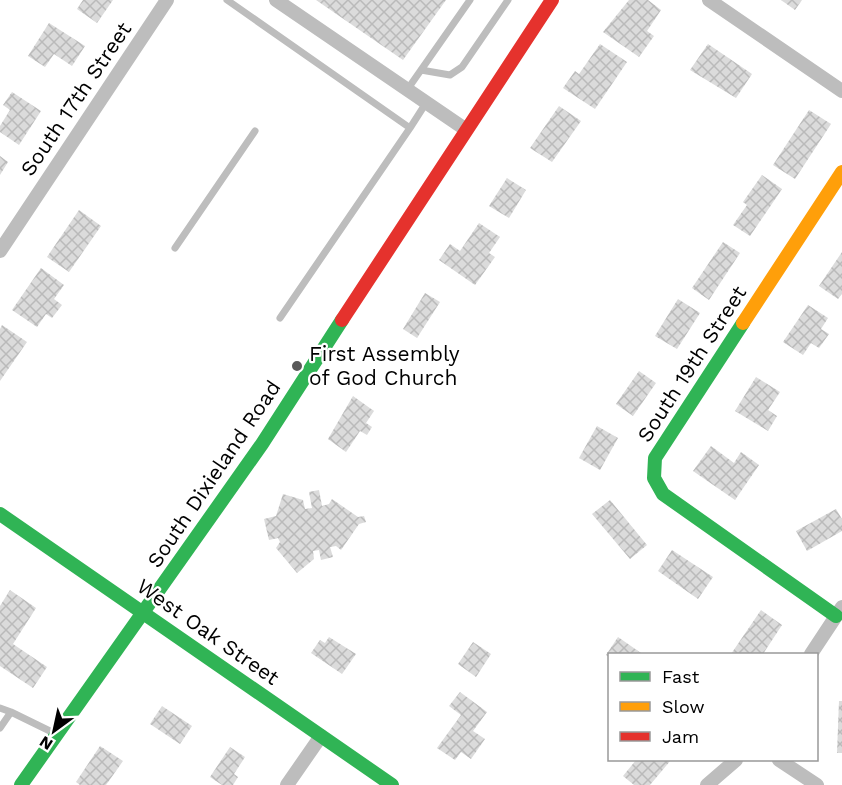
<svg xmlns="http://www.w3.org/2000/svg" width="842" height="785" font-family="'Work Sans',sans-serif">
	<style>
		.building { fill: url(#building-cross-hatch) }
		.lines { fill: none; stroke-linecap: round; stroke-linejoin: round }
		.lane { stroke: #bdbdbd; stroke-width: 7 }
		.street { stroke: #bdbdbd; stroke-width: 14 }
		.fast { stroke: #30b455; stroke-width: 14 }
		.slow { stroke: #ff9f0a; stroke-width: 14 }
		.jam { stroke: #e5322d; stroke-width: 14 }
		.poi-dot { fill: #595959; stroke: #fff; stroke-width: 2 }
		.labels { text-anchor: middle; stroke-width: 4.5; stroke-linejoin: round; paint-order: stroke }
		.street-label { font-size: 21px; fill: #000; stroke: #fff }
		.poi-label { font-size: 21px; fill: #000; stroke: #fff; text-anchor: start }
	</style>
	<defs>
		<pattern id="building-cross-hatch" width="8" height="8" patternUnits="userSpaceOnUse" patternTransform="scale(1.5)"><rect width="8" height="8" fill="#dbdbdb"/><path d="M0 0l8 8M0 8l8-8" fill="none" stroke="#bababa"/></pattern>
	</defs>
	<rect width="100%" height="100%" fill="#fff"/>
	<path class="building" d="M83,0H113L97,23L77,9Z
		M316,0H446L403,60Z
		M629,0H648L661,10L647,31L654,36L639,57L603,32Z
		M781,0H802L795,10Z
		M49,23L85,46L72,66L54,54L45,67L28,56Z
		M600,44L627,62L595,109L563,88L575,71L579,74Z
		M708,44L752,74L736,98L690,70Z
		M12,92L41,111L19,145L0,132V126L10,110L3,105Z
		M559,106L581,121L552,162L530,148Z
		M809,110L831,124L795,179L773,165Z
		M0,156L8,162L0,175Z
		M762,175L782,189L750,236L733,225L747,205L743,202Z
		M507,178L526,190L509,218L489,206Z
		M79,210L101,226L69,272L47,257Z
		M479,223L500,237L489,253L495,257L475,285L439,260L450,244L460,251Z
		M723,242L740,253L709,300L692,288Z
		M842,252V294L838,299L819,286Z
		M41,268L64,285L54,299L62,305L52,318L46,314L37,327L12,310Z
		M425,293L440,302L417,338L403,329Z
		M678,299L700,313L677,349L655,336Z
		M808,305L828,318L821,329L829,334L819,348L811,343L803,355L783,342Z
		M2,325L27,342L0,381V329Z
		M639,371L656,383L633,416L616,404Z
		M756,377L780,392L768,410L777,416L768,431L735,411Z
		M353,396L374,411L366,423L372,427L367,435L360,431L346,452L328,439Z
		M597,426L618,438L600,470L579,458Z
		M711,446L734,463L741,452L759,465L735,500L693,471Z
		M319,490L322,506L329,504L332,499L358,517L364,516L366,522L359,524L341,550L336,546L330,547L333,557L321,560L319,550L313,551L314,559L297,573L276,548L280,542L278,538L269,540L264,519L276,516L283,494L303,500L305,509L312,508L309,492Z
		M610,500L647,545L630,559L592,514Z
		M836,509L842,519V531L807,551L796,531Z
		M672,550L713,577L698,599L658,571Z
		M10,590L36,608L13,644L47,667L33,688L0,666V606Z
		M761,610L782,625L763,654H731Z
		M329,637L356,654L342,674L311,653L320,640L325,643Z
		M618,637L641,653L640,654H610V658L606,655Z
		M473,642L491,654L476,677L458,664Z
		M460,692L487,712L473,731L485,739L471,759L461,752L455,760L437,748L461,715L449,706Z
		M839,701H842V753H837Z
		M162,706L192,726L180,744L150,724Z
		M100,746L123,761L106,785H80L76,782Z
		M230,747L245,757L234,774L238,777L233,785H222L210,777Z
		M636,760H671L650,785H634L623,776Z"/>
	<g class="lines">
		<path class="lane" d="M227,0L410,128L426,103
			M421,70L450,75L462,67L508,0
			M407,90L470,0
			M175,248L255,131
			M280,318L410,128
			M0,708L11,712
			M0,728L11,712L56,734"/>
		<path class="street" d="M276,0L465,129
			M709,0L842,91
			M0,251L167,0
			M811,654L842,607
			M779,760L817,785
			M287,785L321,736
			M707,785L736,760"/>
		<path class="fast" d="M743,323L655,458L654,478L663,494L836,616
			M0,514L392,785
			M21,785L262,444L342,320"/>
		<path class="slow" d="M743,323L842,172"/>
		<path class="jam" d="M342,320L552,0"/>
	</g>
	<circle class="poi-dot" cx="297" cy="366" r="6"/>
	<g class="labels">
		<g class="street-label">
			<text transform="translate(76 99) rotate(-56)" y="7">South 17th Street</text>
			<text transform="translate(692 364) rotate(-57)" y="7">South 19th Street</text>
			<text transform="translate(214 474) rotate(-56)" y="7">South Dixieland Road</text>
			<text transform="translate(208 632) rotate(35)" y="7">West Oak Street</text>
		</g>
		<g class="poi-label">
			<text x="309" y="361">First Assembly<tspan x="309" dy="24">of God Church</tspan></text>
		</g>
	</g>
	<rect x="608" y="653" width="210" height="108" fill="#ffffff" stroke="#999999" stroke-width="1.5"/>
	<rect x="620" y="672" width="30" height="9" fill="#30b455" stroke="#999999" stroke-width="1.5"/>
	<text x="662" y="683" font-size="18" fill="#000000">Fast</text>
	<rect x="620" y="702" width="30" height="9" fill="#ff9f0a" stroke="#999999" stroke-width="1.5"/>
	<text x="662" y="713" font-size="18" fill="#000000">Slow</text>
	<rect x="620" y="732" width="30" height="9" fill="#e5322d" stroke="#999999" stroke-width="1.5"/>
	<text x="662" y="743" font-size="18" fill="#000000">Jam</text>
	<g transform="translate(54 731) rotate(213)" stroke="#ffffff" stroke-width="4.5" paint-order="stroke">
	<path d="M0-4.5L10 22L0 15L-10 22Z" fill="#000000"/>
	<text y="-9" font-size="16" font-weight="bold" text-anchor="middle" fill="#000000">N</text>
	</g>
</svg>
